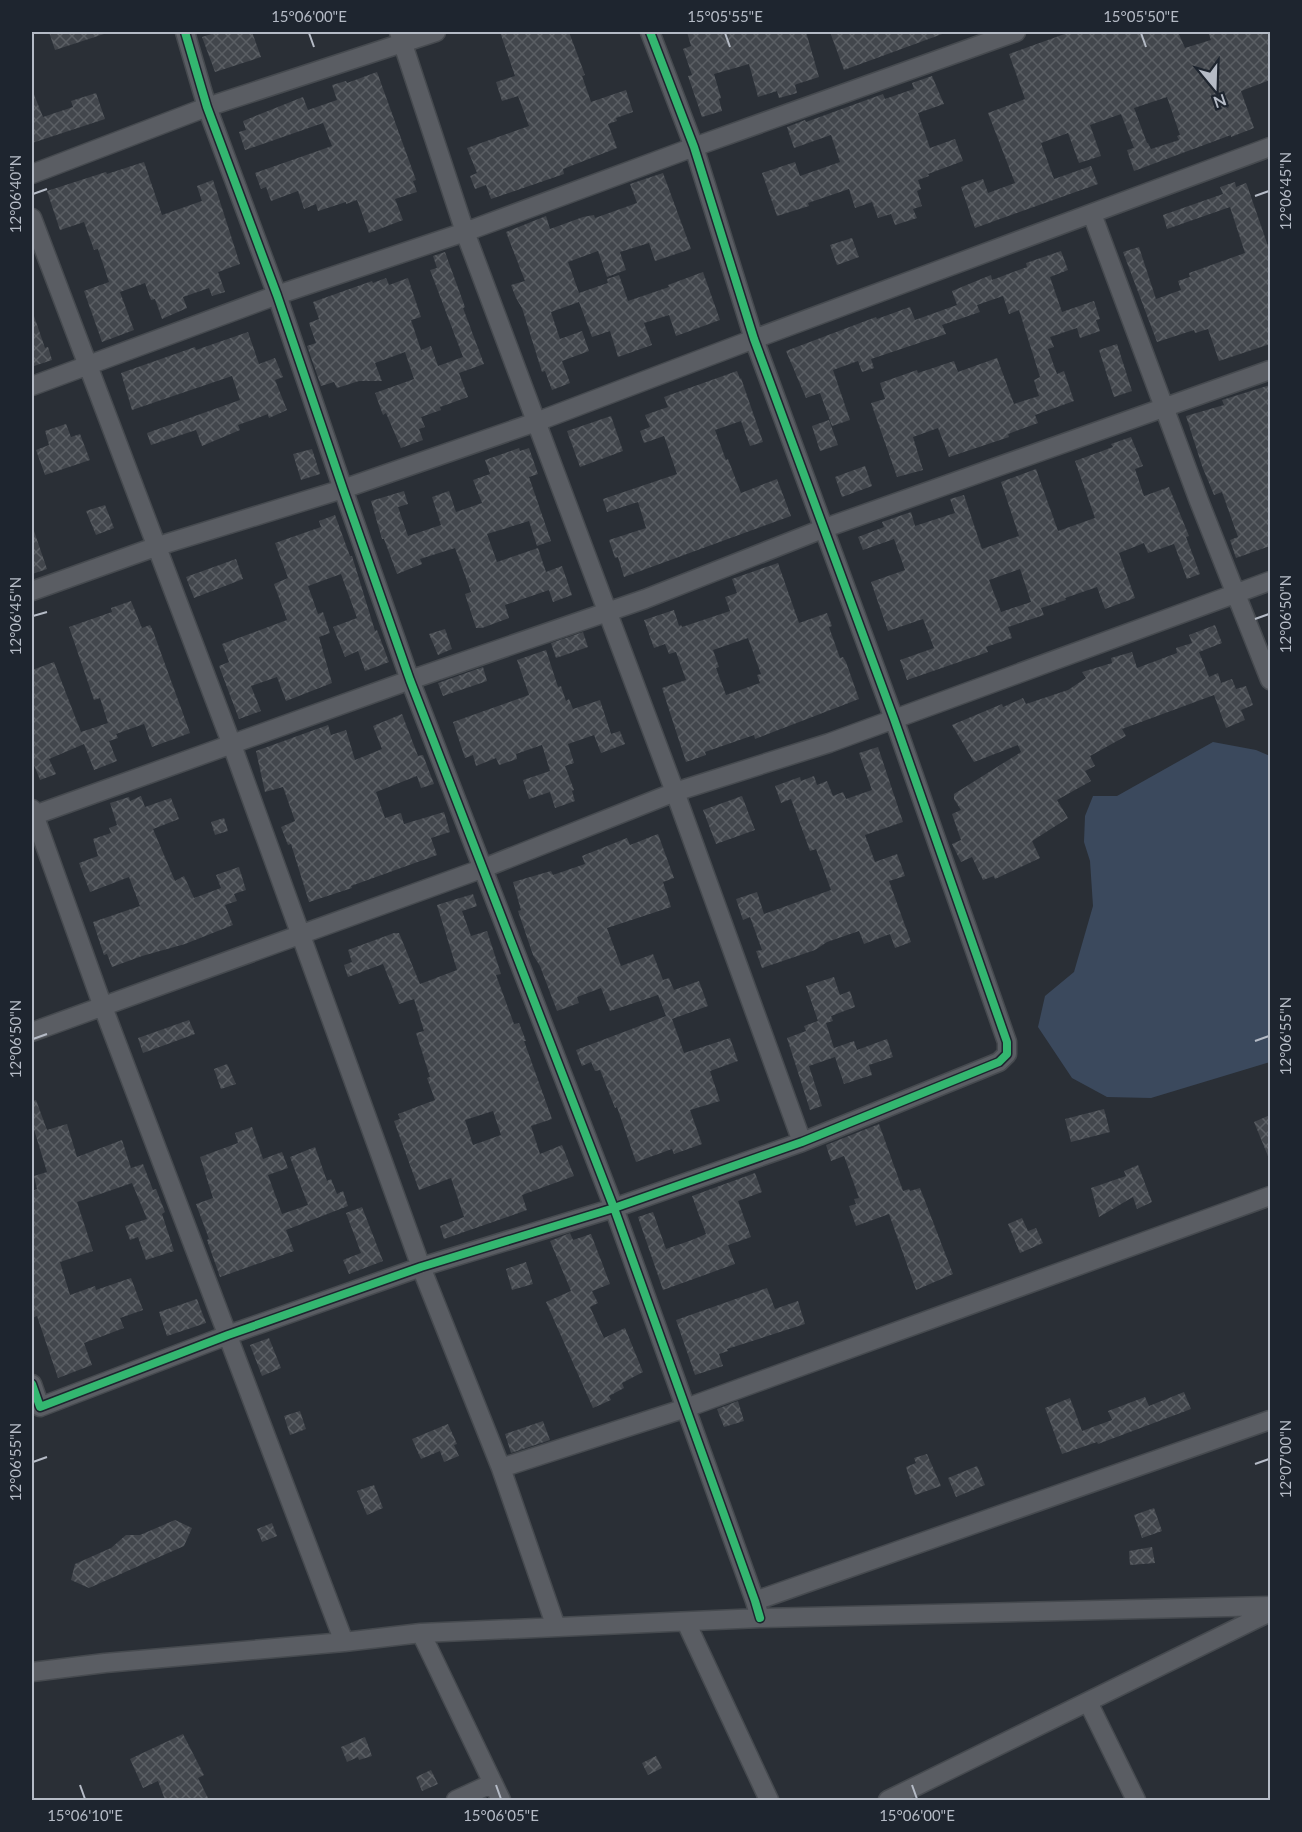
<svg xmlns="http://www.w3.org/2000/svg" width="1302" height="1832" font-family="Lato,sans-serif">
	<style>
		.water { fill: #3b495d }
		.building { fill: url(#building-cross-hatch); fill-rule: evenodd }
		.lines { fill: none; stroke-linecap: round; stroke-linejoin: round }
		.street-casing { stroke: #464a4f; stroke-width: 21 }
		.street { stroke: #5a5d63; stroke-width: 18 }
		.cycleway-casing { stroke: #1e252f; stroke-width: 11 }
		.cycleway { stroke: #33b770; stroke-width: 8 }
		.ticks { fill: none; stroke: #b5bbc6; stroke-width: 2 }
		.neatline { fill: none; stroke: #b5bbc6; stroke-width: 2 }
		.ticks-label { font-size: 15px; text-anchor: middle; fill: #b5bbc6 }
	</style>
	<defs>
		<pattern id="building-cross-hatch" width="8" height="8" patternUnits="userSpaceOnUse" patternTransform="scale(1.5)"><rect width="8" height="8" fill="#42464c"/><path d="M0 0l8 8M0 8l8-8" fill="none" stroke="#5b5f64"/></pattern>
	</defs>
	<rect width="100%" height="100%" fill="#2a2f36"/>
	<path class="water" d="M1213,742L1256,750L1270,756V1062L1151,1098L1107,1097L1072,1078L1038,1027L1045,996L1074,972L1093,906L1090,861L1084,842L1085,816L1093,796H1117Z"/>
	<path class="building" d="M49,32H103L104,34L55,50Z
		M218,32H252L261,57L215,72L202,37Z
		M500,32H569L585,75L582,76L591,102L626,90L633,112L616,118L617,121L608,124L617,148L563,169L564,174L491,199L486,185L475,189L470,176L477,173L467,148L529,126L518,96L502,101L496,82L515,76Z
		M687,32H806L819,77L797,84L795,85L797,93L779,98L777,91L758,97L749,64L714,74L721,98L719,99L722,111L702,117L688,76L692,75L683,49L691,46Z
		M830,32H945V33L844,70Z
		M1070,32H1178L1185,48L1211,40L1208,32H1270V80L1241,91L1254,128L1231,137V135L1134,171L1127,150L1134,148L1121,114L1090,125L1101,156L1079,163L1068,133L1041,143L1054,179L1091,166L1098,184L975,228L961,187L983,179L988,193L1015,183L988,113L1025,99L1009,54ZM1167,97L1180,135L1177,136L1179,140L1151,149L1148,143H1147L1134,108Z
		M377,72L416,180L413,181L417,192L395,199L403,220L369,233L357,200L346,204V202L318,211L316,204L304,209L298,191L271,201L266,187L261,189L255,173L332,146L323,123L245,150L239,132L246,130L243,121L303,97L308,110L337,100L332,85L346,81L347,83Z
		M932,76L944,104L918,113L930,148L955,139L963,161L928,174L929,176L918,180L921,189L917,191L922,206L913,209L917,218L895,225L891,214L878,218L872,202L855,208L849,189L808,203L809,206L777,216L762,173L795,162L800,176L840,162L831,135L794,148L787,127L805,120L806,122L883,94L885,99L914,89L912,83Z
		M32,92H33L43,117L73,107L71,101L96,93L105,119L32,143Z
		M144,162L162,215L202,201L197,186L213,180L240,264L218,272L225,292L212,296L209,288L183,297L187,308L162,319L155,299L151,300L145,283L120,292L134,330L102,342L84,291L109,282L98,249L94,250L84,222L60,230L47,191L106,172L107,174Z
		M663,173L691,249L655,261L649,243L620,252L626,270L607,277L598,251L568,262L579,293L608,283L607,279L619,275L628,301L669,287L668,285L703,272L720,320L676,336L669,315L644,323L652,345L618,357L610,331L592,337L579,302L551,312L560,339L582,331L589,351L562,361L570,383L552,390L545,371L542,372L522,308L516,298L511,285L525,281L506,232L546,216L550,229L583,217L594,215L595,218L637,203L630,184Z
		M1235,182L1236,187L1246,183L1247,185L1270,252V344L1219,361L1208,329L1195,333L1194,330L1157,342L1123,252L1139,247L1156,299L1181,290L1178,281L1190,277L1189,273L1245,253L1230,207L1167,229L1163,215L1223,194L1220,187Z
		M852,238L859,257L837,265L830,245Z
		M1061,251L1068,270L1050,277L1062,312L1094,301L1100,319L1096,320L1100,331L1080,338L1077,328L1050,337L1054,347L1048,349L1057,374L1064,371L1074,401L1035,415L1038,423L1008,434L1009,437L949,457L938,428L913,437L923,470L897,477L871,403L885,399L880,383L917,370L918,373L954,361L958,372L997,358L1014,404L1039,396L1034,380L1040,377L1019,310L1009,314L1003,296L977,305L980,312L942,325L946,334L871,359L874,368L862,372L858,361L833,370L850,420L832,426L820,393L806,398L786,351L876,317L877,319L910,307L915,320L957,305L952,291L991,275L992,280L1027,267L1026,263Z
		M445,252L465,307L463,308L484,364L459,373L468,397L440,407L441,410L421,417L425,427L419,429L423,440L401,448L386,413L383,415L375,393L414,379L405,352L375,363L382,381H359L337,388L334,382L321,386L307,346L316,343L309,323L319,319L313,302L372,281L373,283L386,278L389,285L408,278L421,317L411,320L421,350L431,346L438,366L463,357L430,270L437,268L433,256Z
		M32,316H34L45,348L48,347L52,360L34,366L32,357Z
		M248,332L259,364L275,358L283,377L275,380L287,410L269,418L268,414L238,425L240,430L202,446L196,430L151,445L147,433L240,400L232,376L132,410L121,373L195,347L196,350Z
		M1117,344L1132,391L1114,397L1099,350Z
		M737,371L740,379L741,378L763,442L750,446L741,421L715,430L726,460L728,459L741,493L777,479L791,516L624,577L618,557L615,558L609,540L646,528L638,502L607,512L603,499L677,474L664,436L644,443L640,431L650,427L645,415L668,407L664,397Z
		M1270,385V546L1236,558L1230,540L1238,537L1222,492L1214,495L1202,466L1186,416L1224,405L1222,400Z
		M611,416L623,451L580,467L567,431Z
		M829,420L838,445L820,451L812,426Z
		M66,424L71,437L80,434L90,460L45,475L36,450L49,445L45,431Z
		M1131,437L1143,466L1135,469L1144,496L1169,487L1189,536L1186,537L1200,574L1187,579L1174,544L1148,553L1144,543L1119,553L1135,598L1105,609L1097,587L1065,598L1066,600L1041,608L1044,615L1008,627L1012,638L986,647L988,652L907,680L900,660L934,648L923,619L888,631L871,582L905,570L894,539L863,550L858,537L884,527L882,522L911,512L915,526L955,513L950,499L964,495L982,549L1019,536L1001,482L1036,469L1058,531L1095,518L1075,461L1113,447L1111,444ZM1020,569L1031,602L1001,612L989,580Z
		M519,448L520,451L529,448L538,474L529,477L551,541L537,546L529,521L487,534L497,562L538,548L546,572L562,566L572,595L553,602L549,590L505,605L509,618L482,628H476L465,594L471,592L455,548L420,559L422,564L397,574L384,539H382L371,501L404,491L408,504L398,507L408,536L441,525L432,497L449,491L456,512L482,503L473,480L490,474L485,460Z
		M312,449L320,474L301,480L293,454Z
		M865,466L872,486L842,497L835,477Z
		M105,505L114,528L96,535L86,511Z
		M335,515L350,556H352L375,631L377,630L389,662L365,671L358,651L345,657L333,627L357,618L341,574L308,586L318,614L323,612L330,633L319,637L332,683L286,701L277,677L251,686L261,711L239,719L219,666L229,662L222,644L287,620L274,584L288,578L275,543L321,527L319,521Z
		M34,531L47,569L32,574V532Z
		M236,559L243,579L194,598L186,577Z
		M778,563L799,623L827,613L832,626L829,627L840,658L843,657L846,662L859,699L755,739L754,735L705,752L706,755L686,762L662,688L686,680L676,652L669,654L665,644L654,648L644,620L674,610L679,626L681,625L682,627L730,611L725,597L737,593L732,579ZM748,638L761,674L757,675L760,683L726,695L716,668L719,667L713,650Z
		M131,601L142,628L150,625L153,631L190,733L152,747L144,724L116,734L118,738L109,741L117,761L94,770L84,744L49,759L56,774L40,780L32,760V670L54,662L81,732L108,723L100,698L94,700L69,627L112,612L111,608Z
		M1215,625L1222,643L1199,652L1209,677L1218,673L1221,683L1232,679L1236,689L1246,686L1253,705L1241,710L1245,720L1226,728L1214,695L1122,729L1126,736L1090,756L1095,766L1085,771L1091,781L1057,800L1068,818L1032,841L1040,858L995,879L994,876L983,880L972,857L961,862L952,844L961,840L952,814L961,810L954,799V794L1021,752L1018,745L974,762L952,725L1002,704L1003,707L1023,698L1026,704L1068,690L1086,678L1082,672L1112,663L1111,658L1132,652L1137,668L1177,653L1176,648L1192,643L1189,635Z
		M445,629L452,649L438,655L429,634Z
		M583,632L588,647L556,658L551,643Z
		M546,650L558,687L561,686L566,701L569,699L573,709L600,700L611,734L620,731L625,744L601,753L594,735L568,744L574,763L565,766L574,790L572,791L575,801L555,808L550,792L529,799L523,780L550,771L542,745L516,754L517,759L499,765L496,758L476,766L473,755L465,758L453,722L529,695L517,660Z
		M483,667L487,681L443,696L438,683Z
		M402,714L418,756L423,755L434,784L421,788L417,776L376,792L385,818L401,813L404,824L444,812L450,832L431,838L437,855L351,886L352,888L309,902L291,844L288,845L281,827L295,821L283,787L265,792L256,751L328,725L331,735L346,730L355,760L382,749L373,726Z
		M878,747L903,822L865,835L875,862L897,854L905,876L889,881L911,942L895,948L890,934L864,944L859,931L827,942L815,950L762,968L756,951L762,950L750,917L743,920L736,899L757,892L764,914L831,890L816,849L810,851L791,799L781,803L775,786L800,777L801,781L814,776L817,785L827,781L833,796L843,792L846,799L872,790L859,753Z
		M141,796L145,807L171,798L179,819L153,829L175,881L184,876L194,898L221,888L216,875L239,867L246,890L234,894L237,901L225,905L233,925L185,944L142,956L112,967L107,954L104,955L93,922L140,906L129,877L90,892L79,863L98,856L93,839L111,833L109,828L117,825L110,803L129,797L130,801Z
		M742,796L755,830L716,844L703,810Z
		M224,818L228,831L215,835L211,822Z
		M658,834L674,878L663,882L671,907L607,928L621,966L653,954L663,980L669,978L674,990L699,981L708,1006L672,1019L684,1053L730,1038L738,1061L710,1071L720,1101L690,1110L702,1144L674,1154L672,1149L636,1162L617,1107L615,1108L600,1070L595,1071L591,1062L582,1066L576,1050L666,1016L658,995L610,1011L601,988L577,997L579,1003L557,1011L540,966L533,955L518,911L521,910L513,882L551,871L553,875L585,864L582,856L627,838L630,845Z
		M473,894L477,906L462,911L471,936L487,931L501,974L496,975L514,1024L519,1023L526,1041H524L552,1119L531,1126L540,1154L562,1145L574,1176L522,1195L527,1210L444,1239L440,1226L464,1217L451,1178L419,1190L394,1121L400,1119L398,1114L435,1100L427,1078L430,1077L416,1033L424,1031L414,999L399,1004L383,964L348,977L344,965L352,962L348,950L394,933H399L420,984L457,970L437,905ZM493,1111L501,1135L473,1145L465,1120Z
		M834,977L840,995L850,991L855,1007L831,1016L833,1021L826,1023L834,1048L854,1041L857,1050L887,1039L893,1057L869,1065L872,1075L844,1084L835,1057L809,1066L822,1106L810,1110L787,1038L806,1031L804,1026L818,1021L806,986Z
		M189,1020L195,1034L143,1053L138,1038Z
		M227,1064L236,1084L221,1089L214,1069Z
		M36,1100L47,1130L67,1124L77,1157L122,1140L131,1168L143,1164L153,1190L156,1189L165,1212L162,1214L174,1251L146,1260L138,1237L130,1240L125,1226L147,1219L132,1183L77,1202L93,1251L60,1262L70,1295L95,1286L96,1290L131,1278L143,1310L120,1318L124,1328L84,1343L92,1365L58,1378L37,1316L32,1318V1191L37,1189L34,1176L47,1172L32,1123V1101Z
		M1104,1109L1110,1132L1071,1142L1065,1119Z
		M1270,1115V1161L1254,1122Z
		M879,1124L903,1191L909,1189L910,1191L920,1188L953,1274L916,1290L889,1214L856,1226L849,1206L856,1204L854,1199L859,1198L844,1156L831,1161L826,1145Z
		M252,1127L263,1159L282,1152L288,1168L268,1175L282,1214L308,1205L290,1157L315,1147L327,1181L331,1179L337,1194L343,1191L348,1206L286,1230L294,1251L220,1277L207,1240L209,1239L196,1204L213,1198L200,1157L238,1143L235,1133Z
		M1138,1165L1152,1202L1137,1209L1133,1197L1099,1217L1091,1188L1126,1176L1124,1171Z
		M755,1173L762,1192L738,1201L751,1237L728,1245L735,1264L663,1290L638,1217L653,1212L666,1249L692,1240L706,1234L692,1196Z
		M362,1207L383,1261L349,1274L343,1260L361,1253L346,1213Z
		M1022,1218L1028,1231L1036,1228L1043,1243L1020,1253L1008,1224Z
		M570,1233L573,1240L591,1234L610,1284L592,1291L598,1303L590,1307L604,1338L625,1328L643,1372L622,1383L624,1388L609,1396L611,1400L593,1408L546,1302L571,1291L550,1241Z
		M526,1262L533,1284L512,1290L506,1269Z
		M767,1288L775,1309L798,1301L805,1324L727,1349L728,1351L719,1354L723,1366L695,1375L676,1320Z
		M197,1299L206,1323L167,1336L159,1312Z
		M269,1338L281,1368L262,1376L250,1345Z
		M1184,1392L1191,1409L1098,1444L1097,1442L1062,1454L1045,1408L1070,1398L1082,1431L1112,1420L1108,1411L1145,1397L1149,1406Z
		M738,1401L744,1421L724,1427L717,1409Z
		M300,1411L306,1429L290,1435L284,1416Z
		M543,1421L550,1440L511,1453L505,1434Z
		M448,1424L457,1444L454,1445L459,1456L444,1462L440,1451L421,1459L412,1439Z
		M927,1454L941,1486L915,1495L906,1467L916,1463L914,1458Z
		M977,1466L985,1485L956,1497L948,1478Z
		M374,1485L383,1508L367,1515L357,1491Z
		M1154,1508L1162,1531L1142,1538L1134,1515Z
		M175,1520L192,1528L184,1546L89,1588L71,1580L75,1564L111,1548L126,1535H140Z
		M272,1523L277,1536L262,1542L257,1529Z
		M1152,1547L1155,1563L1130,1565L1129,1551Z
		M183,1734L204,1775L198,1778L209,1800H165L158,1781L143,1788L130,1759Z
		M365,1737L372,1756L359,1760L358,1757L347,1762L341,1747Z
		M656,1756L662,1768L648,1775L642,1763Z
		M431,1770L438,1784L422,1791L416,1777Z"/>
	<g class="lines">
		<g class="street-casing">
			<path id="street" d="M185,32L207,107L277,295L343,489L410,680L614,1208L755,1601L760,1618
				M399,32L465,232L675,792L802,1142
				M32,174L207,107L436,32
				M1092,214L1199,501L1270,680
				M32,218L232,745L421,1267L501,1468L556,1627
				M32,386L277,295L465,232L694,147L1016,32
				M32,591L155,547L343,489L536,422L754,339L1270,147
				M32,809L103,1007L344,1642
				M32,816L410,680L645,599L825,528L1270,370
				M32,1032L484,868L675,792L829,743L1270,581
				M32,1384L40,1407L228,1335L421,1267L614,1208L802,1142L999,1062L1007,1054V1042L894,719L754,339L694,147L650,32
				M501,1468L686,1408L1270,1196
				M755,1601L1270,1420
				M686,1622L769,1800
				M421,1633L501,1800
				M32,1672L105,1663L344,1642L421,1633L760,1618L1270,1606
				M1088,1702L1136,1800
				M456,1800L493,1783
				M888,1800L1270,1612"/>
		</g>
		<use href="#street" class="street"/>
		<g class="cycleway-casing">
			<path id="cycleway" d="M185,32L207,107L277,295L343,489L410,680L614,1208L755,1601L760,1618
				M32,1384L40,1407L228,1335L421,1267L614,1208L802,1142L999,1062L1007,1054V1042L894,719L754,339L694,147L650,32"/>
		</g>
		<use href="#cycleway" class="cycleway"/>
	</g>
	<path class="ticks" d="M309,33L314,47M725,33L730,47M1141,33L1146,47M33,194L47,189M1255,196L1269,191M33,616L47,612M1255,619L1269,614M33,1039L47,1034M1255,1041L1269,1036M33,1462L47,1457M1255,1464L1269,1459M80,1785L85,1799M496,1785L501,1799M912,1785L917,1799"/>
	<rect width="1302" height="1832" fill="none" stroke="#1e252f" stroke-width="66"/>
	<g transform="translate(1215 87) rotate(161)" stroke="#1e252f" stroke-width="4.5" paint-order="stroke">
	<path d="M0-4.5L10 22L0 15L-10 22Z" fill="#b5bbc6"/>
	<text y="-9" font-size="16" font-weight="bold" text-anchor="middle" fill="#b5bbc6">N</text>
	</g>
	<rect x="33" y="33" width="1236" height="1766" class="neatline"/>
	<g class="ticks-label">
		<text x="309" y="22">15°06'00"E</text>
		<text x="725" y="22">15°05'55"E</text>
		<text x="1141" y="22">15°05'50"E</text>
		<text transform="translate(1286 191) rotate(-90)" y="5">12°06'45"N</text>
		<text transform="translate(16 194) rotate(-90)" y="5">12°06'40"N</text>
		<text transform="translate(1286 614) rotate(-90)" y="5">12°06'50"N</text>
		<text transform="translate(16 616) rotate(-90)" y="5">12°06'45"N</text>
		<text transform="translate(1286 1036) rotate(-90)" y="5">12°06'55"N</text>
		<text transform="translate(16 1039) rotate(-90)" y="5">12°06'50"N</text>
		<text transform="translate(1286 1459) rotate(-90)" y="5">12°07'00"N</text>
		<text transform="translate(16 1462) rotate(-90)" y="5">12°06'55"N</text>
		<text x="85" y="1821">15°06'10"E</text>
		<text x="501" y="1821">15°06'05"E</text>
		<text x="917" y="1821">15°06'00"E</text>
	</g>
</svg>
